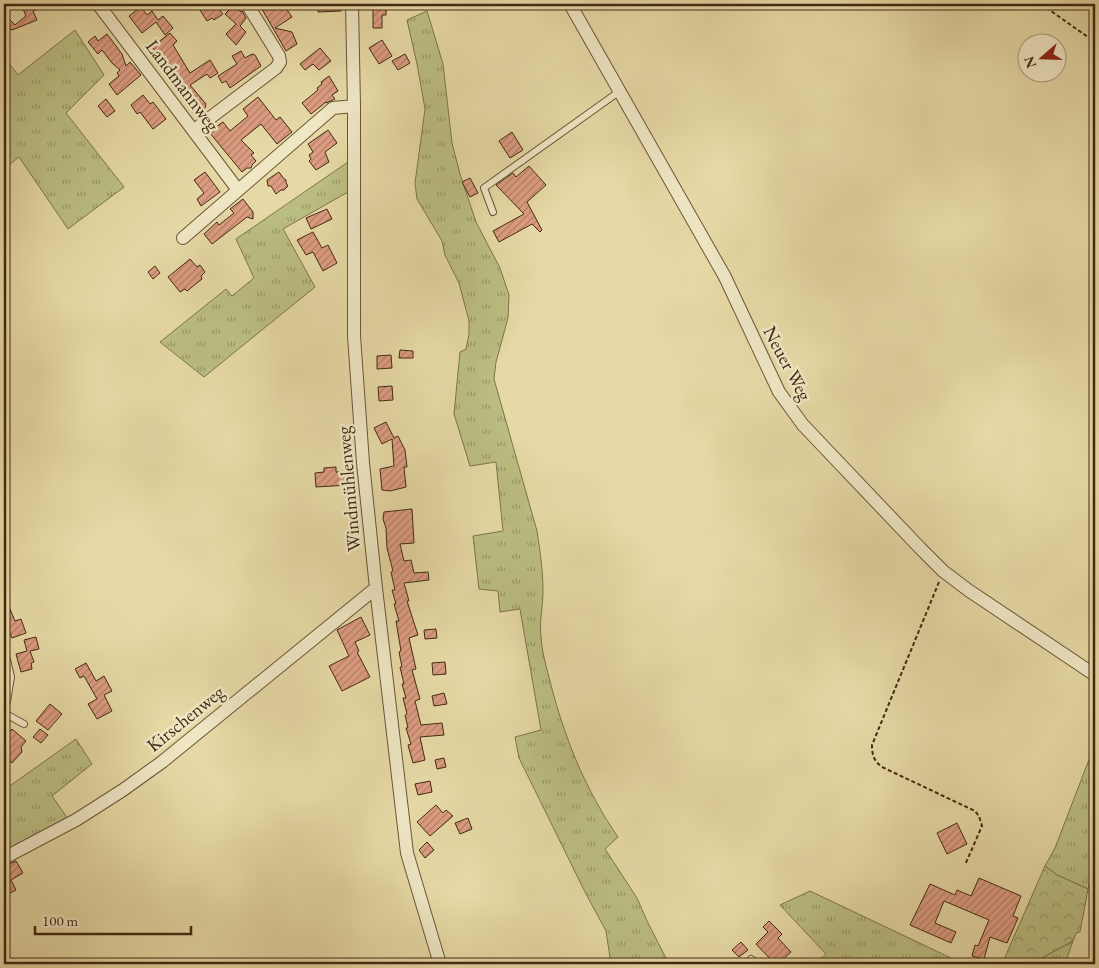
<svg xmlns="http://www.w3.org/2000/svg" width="1099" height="968" font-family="'EB Garamond',serif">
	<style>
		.grass { fill: url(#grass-tufts); stroke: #7e744a }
		.forest { fill: url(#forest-crowns); stroke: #7e744a }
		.building { fill: url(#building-hatch); stroke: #422912 }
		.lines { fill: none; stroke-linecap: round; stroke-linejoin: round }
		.lane-casing { stroke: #6b5537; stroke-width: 8 }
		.street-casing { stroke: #6b5537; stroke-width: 14 }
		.path { stroke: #422912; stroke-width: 2; stroke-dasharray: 4 2.5; stroke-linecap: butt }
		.lane { stroke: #efe6c4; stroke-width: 6 }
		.street { stroke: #efe6c4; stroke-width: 12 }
		.labels { text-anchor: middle; stroke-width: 5; stroke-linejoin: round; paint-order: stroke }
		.street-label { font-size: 19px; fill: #422912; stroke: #efe6c4 }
	</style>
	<defs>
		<pattern id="grass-tufts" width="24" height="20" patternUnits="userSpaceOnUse" patternTransform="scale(1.25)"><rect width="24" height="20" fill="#bbbe82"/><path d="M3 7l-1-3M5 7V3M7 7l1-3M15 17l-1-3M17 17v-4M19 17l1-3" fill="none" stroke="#9a9a69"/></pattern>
		<pattern id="forest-crowns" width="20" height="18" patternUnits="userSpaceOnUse" patternTransform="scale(1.25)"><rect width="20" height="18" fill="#bbbe82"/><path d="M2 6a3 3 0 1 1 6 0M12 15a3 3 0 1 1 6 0" fill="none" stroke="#9a9a69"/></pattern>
		<pattern id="building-hatch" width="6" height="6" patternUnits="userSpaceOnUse" patternTransform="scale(1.25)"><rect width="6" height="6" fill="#dd9d82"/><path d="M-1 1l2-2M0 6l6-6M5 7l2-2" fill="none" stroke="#b58069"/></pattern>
	</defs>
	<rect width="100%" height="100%" fill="#e6d9a5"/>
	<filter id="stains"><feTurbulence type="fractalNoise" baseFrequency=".004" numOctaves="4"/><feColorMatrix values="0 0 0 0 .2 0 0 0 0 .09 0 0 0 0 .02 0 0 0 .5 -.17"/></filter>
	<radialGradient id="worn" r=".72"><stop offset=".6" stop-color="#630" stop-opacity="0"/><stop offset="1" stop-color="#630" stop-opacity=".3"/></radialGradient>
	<path class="grass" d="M427,11L443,64L452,143L460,174L476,222L500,268L509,295L508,318L496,362L494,379L537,531C540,551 543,571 543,591C543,606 539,622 541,637C542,653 547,669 551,685C565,739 586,791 618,837L605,849L637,898L648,923L669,964H611L606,931L586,894L519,758L515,737L541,730L520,609L500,612L498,591L479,589L473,536L503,531L496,462L470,466L454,414L460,352L466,349L469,334V321L459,283L445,255L442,241L417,199L415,183L425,109L417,64L407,20Z
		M75,30L104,75L66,113L124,187L68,229L19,157L4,169V57L18,75Z
		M348,162V192L283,229L315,287L204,377L160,342L226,289L232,296L254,278L236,239Z
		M76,739L92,764L52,796L68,819L4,852V790Z
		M1095,744V864L1088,889L1057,875L1045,866L1055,848Z
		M810,891L951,958V964H815L826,954L780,905Z
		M1073,941L1065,964H1031Z"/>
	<path class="forest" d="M1045,866L1057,875L1088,889L1080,932L1076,933L1073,941L1031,964H1002Z"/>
	<path class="building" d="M21,4H51L33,11L37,20L12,30L11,29L4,36V14L15,25L26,16Z
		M196,4H215L223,14L214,20L212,18L207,21Z
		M259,4H283L292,17L275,28L292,32L297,44L286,51Z
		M318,4H341V11L318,12Z
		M373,4H386V15H382V28H373Z
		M234,5L241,12L242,11L246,18L240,26L246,32L236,45L226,34L236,24L225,14Z
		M141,7L147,15L152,11L158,20L163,16L173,28L165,35L156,22L142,33L129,16Z
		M170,33L177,41L173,45L190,73L210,60L218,73L210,78L207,74L190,85L206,104L205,108L194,114L177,86L179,85L172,75L174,74L152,47Z
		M107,34L122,54L126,66L130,62L141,75L117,95L109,84L119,76L117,73L120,70L112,63L102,50L98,54L88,42L95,36L98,41Z
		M382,40L392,56L379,64L369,48Z
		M320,48L331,61L319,70L313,64L305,70L300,64Z
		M241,51L245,58L252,54L255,55L261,66L230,88L226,81L222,83L218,76L237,64L232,56Z
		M405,54L410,63L398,70L392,61Z
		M329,76L338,91L332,95L335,99L326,103V102L311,114L302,103L318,90L317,88L322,84L321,82Z
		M143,95L150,104L153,102L166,119L153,129L140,112L137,114L131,105Z
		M258,97L276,120L280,117L292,132L277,144L261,124L241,140L254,153L251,155L256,161L252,165L251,168H247L242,172L209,132L223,122L230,131L248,116L243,109Z
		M106,99L115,111L107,117L98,106Z
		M328,130L337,143L325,152L329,162L316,170L309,161L311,159L309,155L313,152L308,144Z
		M512,132L523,150L510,158L499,141Z
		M529,166L546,185L527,202L542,230L540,232L532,224L499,242L493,231L524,214L496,185L513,173L516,177Z
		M205,172L220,192L201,206L197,199L204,193L194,180Z
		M279,172L284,179L286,180V183L288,186L284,190H281L276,194L271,186H268L267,180Z
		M470,178L478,193L470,197L462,182Z
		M243,199L253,212V219L247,217L212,244L204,234L217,222L219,225L234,213L230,209Z
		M327,209L332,219L311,229L306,218Z
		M313,232L322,248L328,245L337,263L323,271L313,252L306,255L297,240Z
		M190,259L197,267L200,265L205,272L201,276L202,279L187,291L185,289L180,292L168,277Z
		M155,266L160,273L153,279L148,272Z
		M400,350L413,351V358H399Z
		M391,355L392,368L377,369V356Z
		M392,386L393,400L379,401L378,387Z
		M386,422L394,438L398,436L405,450L407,467H404L406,487L390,491L382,490L380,469L394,466L392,439L382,444L374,428Z
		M336,467V472L347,471L348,485L316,487L315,473L324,472V468Z
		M412,509L414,543L400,544L404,561L411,560L414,573L428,572L429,580L404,583L409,601H407L418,635L409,638L416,669L412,670L420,699L415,701L421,725L442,723L444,735L420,737L425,760L413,763L408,745L411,744L406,728H408L405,715L407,714L403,698H406L402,684H404L400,667H402L399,652L401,651L396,621H399L394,604H396L392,590H395L391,572L393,571L387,548L386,528L383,519L384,512Z
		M4,595L15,621L21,619L26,633L12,638L4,621Z
		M361,617L370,635L355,642L359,651L357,652L370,677L342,691L329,666L349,656L337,630Z
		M436,629L437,638L425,639L424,630Z
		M36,637L39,649L30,651L34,662L31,663L32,669L21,672L16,654L27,651L24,640Z
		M445,662L446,674L433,675L432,663Z
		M86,663L96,681L104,676L112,691L104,695L112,711L97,719L88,704L97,699L84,676L80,678L75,669Z
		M444,693L447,704L434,706L432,696Z
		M50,704L62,714L48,730L36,721Z
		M12,729L26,741L21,747L22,752L12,763L4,756V746L9,740L5,737Z
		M40,729L48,735L41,743L33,737Z
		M444,758L446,767L437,769L435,760Z
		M430,781L432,792L418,795L415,784Z
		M436,805L443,813L446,810L453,816L430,836L417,822Z
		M468,818L472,829L460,834L455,823Z
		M957,823L967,844L947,854L937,833Z
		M427,842L434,850L425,858L419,850Z
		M16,861L23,873L11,880L16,890L8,894L4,887V866Z
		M979,878L1021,896L1013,916L1018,918L1007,943L990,937L984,959L972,956L975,945L978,946L989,920L944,901L935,923L956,932L951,943L910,925L930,884L955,895L957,890L971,896Z
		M769,921L782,934L778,938L791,952L778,964H775L756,944L768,932L763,927Z
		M741,942L748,950L739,957L732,950Z"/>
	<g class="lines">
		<g class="lane-casing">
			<path id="lane" d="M493,212L484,188L620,91
				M4,713L24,724
				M751,959L758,964"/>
		</g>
		<g class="street-casing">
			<path id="street" d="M98,4L238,190
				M352,4L354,106V336L363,463L376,588L407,853L440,964
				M570,4L725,277L779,392L803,425L920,548L943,571L968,590L1095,675
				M194,130L276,68L280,62L279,56L247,4
				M183,238L333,108L354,106
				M4,660L8,677L4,701
				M4,858L76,820L123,790L162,762L376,588"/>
		</g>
		<path class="path" d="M1041,4L1095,42
			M939,582L872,745C872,755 874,761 882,767L975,811L979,816L982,826L965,865"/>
		<use href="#lane" class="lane"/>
		<use href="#street" class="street"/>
	</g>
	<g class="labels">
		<g class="street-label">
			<text transform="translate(183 85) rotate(53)" y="7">Landmannweg</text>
			<text transform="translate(788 363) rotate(62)" y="7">Neuer Weg</text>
			<text transform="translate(348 489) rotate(-95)" y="7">Windmühlenweg</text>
			<text transform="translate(185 718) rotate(-39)" y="7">Kirschenweg</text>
		</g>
	</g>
	<rect width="1099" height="968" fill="none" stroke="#e6d9a5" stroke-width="20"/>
	<rect x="5" y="5" width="1089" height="958" fill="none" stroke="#422912" stroke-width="2.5"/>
	<rect x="10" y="10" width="1079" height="948" fill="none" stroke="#422912"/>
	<g transform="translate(1042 58) rotate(250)"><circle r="24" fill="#efe6c4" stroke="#aa9a7d"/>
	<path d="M0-4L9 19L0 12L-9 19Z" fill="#8f2418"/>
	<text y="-8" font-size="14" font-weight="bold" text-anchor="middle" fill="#422912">N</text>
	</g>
	<path d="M35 926v8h156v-8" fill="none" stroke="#422912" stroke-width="2.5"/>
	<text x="42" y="926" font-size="15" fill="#422912" stroke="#efe6c4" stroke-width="4" paint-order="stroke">100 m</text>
	<rect width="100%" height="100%" filter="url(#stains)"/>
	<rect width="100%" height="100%" fill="url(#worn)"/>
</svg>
